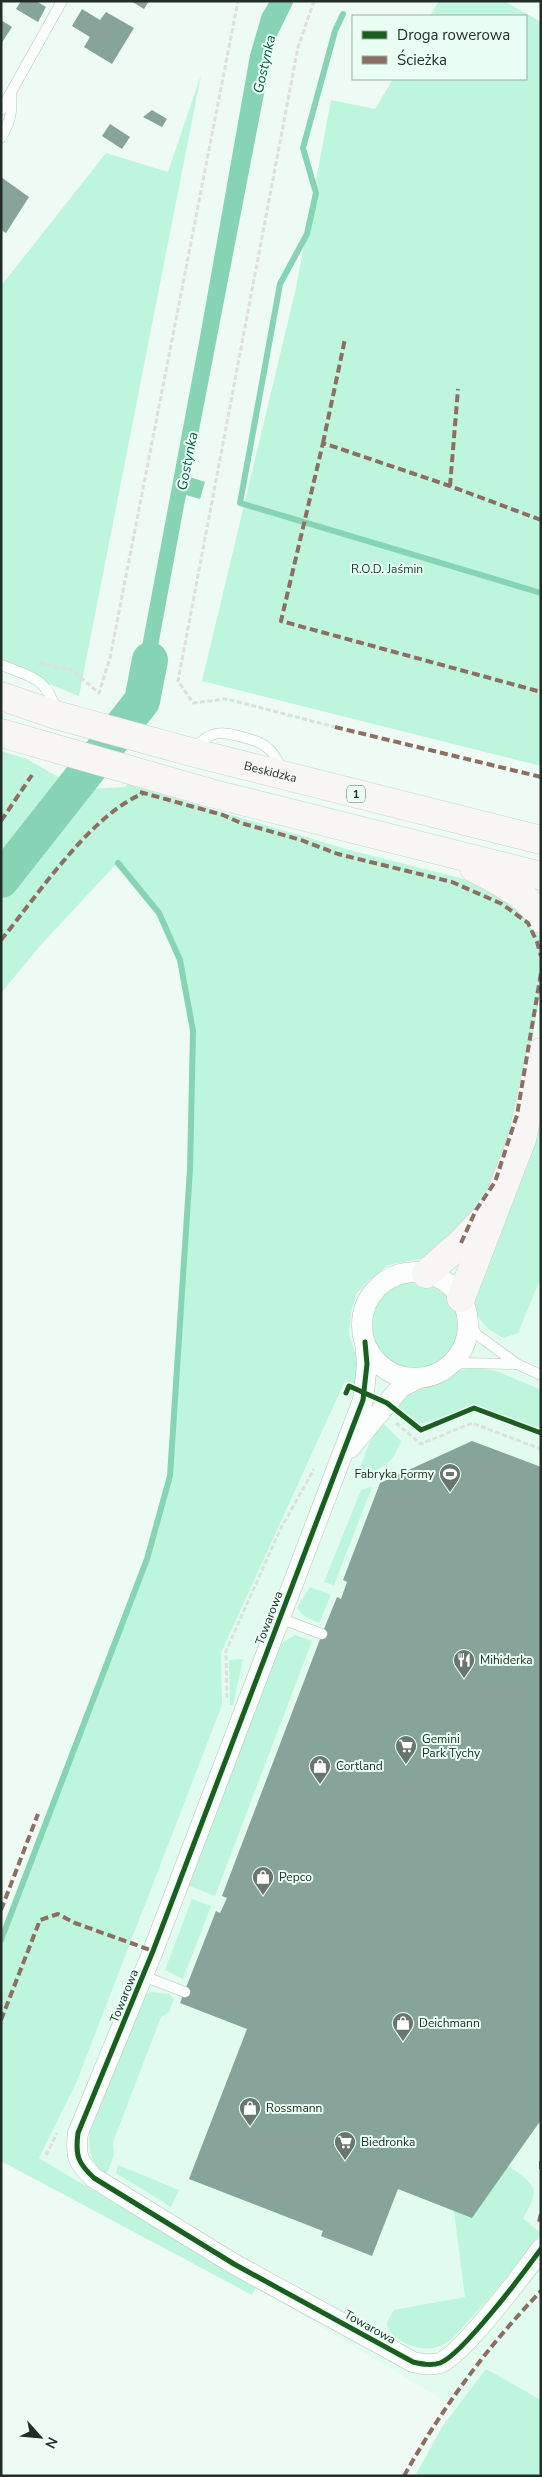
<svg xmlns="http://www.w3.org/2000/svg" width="542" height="2477" font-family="'Nunito Sans',sans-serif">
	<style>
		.built { fill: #e1fbee }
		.green { fill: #bdf6dc }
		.water { fill: #86d4b4 }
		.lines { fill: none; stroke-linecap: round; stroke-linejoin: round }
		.stream { stroke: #86d4b4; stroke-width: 6 }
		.river { stroke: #86d4b4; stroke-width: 36 }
		.building { fill: #86a49a }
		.lane-casing { stroke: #b9c4bf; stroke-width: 11 }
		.street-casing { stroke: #b9c4bf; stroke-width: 21 }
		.primary-casing { stroke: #ccd3d0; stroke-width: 29 }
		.path { stroke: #dce0de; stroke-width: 3; stroke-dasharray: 5 2.5; stroke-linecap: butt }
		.lane { stroke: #fcfefd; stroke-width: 10 }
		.street { stroke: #fcfefd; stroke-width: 20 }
		.primary { stroke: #f7f6f5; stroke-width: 28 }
		.quiet { stroke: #8d6e63; stroke-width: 4; stroke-dasharray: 8 4; stroke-linecap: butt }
		.cycleway-casing { stroke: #e9fff4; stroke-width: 8 }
		.cycleway { stroke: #1b5e20; stroke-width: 5 }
		.labels { text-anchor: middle; stroke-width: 4; stroke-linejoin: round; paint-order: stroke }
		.shield { fill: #e9fff4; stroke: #5e6c65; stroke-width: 1 }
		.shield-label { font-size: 11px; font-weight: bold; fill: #222d28 }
		.park-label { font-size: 12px; fill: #0c3b2a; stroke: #e9fff4 }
		.street-label { font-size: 12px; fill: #222d28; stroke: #e9fff4 }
		.poi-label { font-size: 12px; fill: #222d28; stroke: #e9fff4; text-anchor: start }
		.water-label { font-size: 14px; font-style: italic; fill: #005b40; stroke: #e9fff4 }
	</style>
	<rect width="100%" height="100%" fill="#eefaf4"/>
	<path class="built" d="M485,1192L541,1193V2396L510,2440L39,2158L77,2081L222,1705L221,1653L346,1381L358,1359L349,1335L351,1313L356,1294L368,1281L388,1265L430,1257L463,1226Z"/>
	<path class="green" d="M439,1H504L541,22V766L202,681L296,288L331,100L375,109L393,79H526V16H430Z
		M201,75L79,696L1,665V286L106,153L168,172Z
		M1,751L27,759L70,784L1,870Z
		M127,784L353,851L488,885L535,926L541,942V990L518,1116L496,1183L485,1192L463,1226L430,1257L388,1265L368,1281L356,1294L351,1313L349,1335L359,1363L357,1385L345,1381L221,1653L222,1705L77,2081L39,2158L256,2288L252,2295L1,2161V1941L147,1559L170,1476L185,1239L193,1031L180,960L159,912L117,863L39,947L1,993V899L87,789L125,787Z
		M541,1096V1277L518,1333L504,1338C485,1329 478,1320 472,1300Z
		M370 1325a44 44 0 1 1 88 0a44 44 0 1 1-88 0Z
		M477,1367L499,1372L541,1390V1429L472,1405L436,1420L418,1424L394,1405L412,1390L445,1380L461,1370Z
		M382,1422L401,1441C392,1465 381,1470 357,1476L369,1444Z
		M372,1487L334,1585L324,1582L361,1490Z
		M310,1587L331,1595L319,1623L304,1616L297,1608Z
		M295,1635L312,1641L215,1896L187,1885L281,1644Z
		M243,1659L233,1705H230L229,1660Z
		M192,1899L211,1906L183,1979L165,1970Z
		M151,1992L169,1994L174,1999L169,2012L161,2017L113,2142L114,2154L107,2174C90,2166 88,2147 90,2130L144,1996Z
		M118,2165L179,2190L171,2207L116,2173Z
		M509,2166C535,2186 542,2187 523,2218L541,2234C517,2264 494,2294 467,2322C460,2330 452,2341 442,2345C424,2354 399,2344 388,2329L387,2322L394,2310L465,2297L454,2211Z
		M486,2369L541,2400V2476H415L442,2427Z"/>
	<path class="water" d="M270,1H294L274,42L190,477L205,482L200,499L186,495L146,711L131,705L200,337L250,55L262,14Z
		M70,784L87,789L1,899V870Z"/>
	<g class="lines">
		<path class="stream" d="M343,14L335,31L303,148L316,193L307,234L280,284L240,503L541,593
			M1,1940L147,1559L170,1476L190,1169L193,1031L180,960L159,913L118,863"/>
		<path class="river" d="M1,880L142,701L150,660"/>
	</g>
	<path class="building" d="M21,1H36L46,7L38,22L16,9Z
		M131,1H149L144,9Z
		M82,9L100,20L106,12L134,28L112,64L84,47L90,37L72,26Z
		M1,20L12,27L1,44Z
		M152,110L167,119L162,127L143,117Z
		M110,124L130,137L122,149L102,136Z
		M1,177L29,197L6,233L1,230Z
		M472,1441L541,1467V2120L472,2218L398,2189L372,2256L321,2236L323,2231L189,2179L247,2029L180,2003L216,1911L220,1913L227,1898L222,1896L322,1634L337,1597L341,1599L347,1582L343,1580L380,1483Z"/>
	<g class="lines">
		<g class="lane-casing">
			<path id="lane" d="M1,110L62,1
				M1,138C10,122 13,111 11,93
				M1,665C30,676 49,679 56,712
				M192,751C210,729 221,731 246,738C256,741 263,743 270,750C275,755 279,764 283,770
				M468,1317L476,1334L517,1364L541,1375
				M436,1374L462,1363L516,1364
				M279,1618L322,1634
				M143,1976L185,1992"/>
		</g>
		<g class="street-casing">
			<path id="street" d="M362 1325a53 53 0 1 1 106 0a53 53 0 1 1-106 0Z
				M365,1342L367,1364L363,1400L153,1951L78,2133C75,2156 78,2163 94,2178L234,2264L413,2362C422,2364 431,2366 440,2363C462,2355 525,2271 541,2249
				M350,1448L401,1387L419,1378"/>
		</g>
		<g class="primary-casing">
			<g id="primary">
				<path id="s1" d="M1,696L56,715L191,752L541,840"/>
				<path d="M1,733L214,794L541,876"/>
				<path d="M474,868C496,880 530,895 541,919"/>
				<path d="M426,1274L461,1243L486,1217"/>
				<path d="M461,1298L522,1139L541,1052"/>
			</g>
		</g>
		<path class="path" d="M314,1L298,47L178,681L193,703L227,699L335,727
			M39,663L72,670L99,693L110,658L238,1
			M396,1423L421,1444L472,1423L541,1449
			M227,1698L226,1651L280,1530L314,1469
			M46,2155L57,2133"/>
		<use href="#lane" class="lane"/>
		<use href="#street" class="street"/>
		<use href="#primary" class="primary"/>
		<path class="quiet" d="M323,443L345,339
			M450,486L458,389
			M541,520L450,486L323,443L281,621L541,692
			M335,727L541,777
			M140,792L223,815L241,823L301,840L338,854L452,882L502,904L528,923L537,942L541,956
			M1,821L32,775
			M1,940C38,895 90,815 144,793
			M461,1243L476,1210L495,1182L517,1115L541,973
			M1,1910L38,1814
			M1,2020L40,1920L58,1914L75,1923L153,1951
			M541,2161V2170
			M541,2214L539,2222L541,2224
			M404,2476C442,2408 487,2347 541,2291"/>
		<g class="cycleway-casing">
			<path id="cycleway" d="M365,1342L367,1364L363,1400L153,1951L78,2133C75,2156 78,2163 94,2178L234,2264L413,2362C422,2364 431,2366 440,2363C462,2355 525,2271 541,2249
				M346,1393L349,1386L387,1403L421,1430L474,1408L541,1433"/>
		</g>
		<use href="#cycleway" class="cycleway"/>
	</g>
	<defs>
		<g id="stadium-pin" transform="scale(1.125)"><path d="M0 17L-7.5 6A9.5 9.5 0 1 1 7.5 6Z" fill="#69756f" stroke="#e9fff4"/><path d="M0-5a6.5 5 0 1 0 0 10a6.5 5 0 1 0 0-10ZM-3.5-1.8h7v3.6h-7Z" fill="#fff"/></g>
		<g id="restaurant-pin" transform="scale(1.125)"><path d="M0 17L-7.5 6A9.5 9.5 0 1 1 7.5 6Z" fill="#69756f" stroke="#e9fff4"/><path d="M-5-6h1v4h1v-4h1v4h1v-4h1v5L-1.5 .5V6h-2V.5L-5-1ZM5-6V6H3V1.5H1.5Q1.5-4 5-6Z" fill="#fff"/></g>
		<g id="supermarket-pin" transform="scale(1.125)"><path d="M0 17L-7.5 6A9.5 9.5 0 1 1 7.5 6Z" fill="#69756f" stroke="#e9fff4"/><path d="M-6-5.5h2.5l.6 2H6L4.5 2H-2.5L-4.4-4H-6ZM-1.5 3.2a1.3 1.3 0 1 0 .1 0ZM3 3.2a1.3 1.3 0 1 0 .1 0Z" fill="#fff"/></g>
		<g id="shop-pin" transform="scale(1.125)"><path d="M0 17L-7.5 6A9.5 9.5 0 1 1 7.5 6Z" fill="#69756f" stroke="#e9fff4"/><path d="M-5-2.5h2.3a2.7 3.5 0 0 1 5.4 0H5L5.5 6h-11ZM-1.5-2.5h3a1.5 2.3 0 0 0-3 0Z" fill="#fff"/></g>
	</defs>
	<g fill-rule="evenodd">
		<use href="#stadium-pin" x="450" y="1474"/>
		<use href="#restaurant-pin" x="464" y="1660"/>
		<use href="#supermarket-pin" x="406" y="1746"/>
		<use href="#shop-pin" x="320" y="1766"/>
		<use href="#shop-pin" x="263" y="1877"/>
		<use href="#shop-pin" x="403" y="2023"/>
		<use href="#shop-pin" x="250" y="2108"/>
		<use href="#supermarket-pin" x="345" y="2142"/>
	</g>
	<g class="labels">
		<rect class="shield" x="347" y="785.5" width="18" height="17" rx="4"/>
		<g class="shield-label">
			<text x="356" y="798">1</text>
		</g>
		<g class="park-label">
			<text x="387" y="573">R.O.D. Jaśmin</text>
		</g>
		<g class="street-label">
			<text dy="4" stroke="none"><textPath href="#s1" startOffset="280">Beskidzka</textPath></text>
			<text transform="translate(269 1618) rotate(-69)" y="4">Towarowa</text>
			<text transform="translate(124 1996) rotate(-68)" y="4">Towarowa</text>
			<text transform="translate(370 2327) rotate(29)" y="4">Towarowa</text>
		</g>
		<g class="poi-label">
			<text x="434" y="1478" text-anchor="end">Fabryka Formy</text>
			<text x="480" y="1664">Mihiderka</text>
			<text x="422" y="1743">Gemini<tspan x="422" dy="14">Park Tychy</tspan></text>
			<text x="336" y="1770">Cortland</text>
			<text x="279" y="1881">Pepco</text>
			<text x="419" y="2027">Deichmann</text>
			<text x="266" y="2112">Rossmann</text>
			<text x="361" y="2146">Biedronka</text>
		</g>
		<g class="water-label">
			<text transform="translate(264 64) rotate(-77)" y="5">Gostynka</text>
			<text transform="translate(187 461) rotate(-79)" y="5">Gostynka</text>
		</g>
	</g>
	<rect width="542" height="2477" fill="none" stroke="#222d28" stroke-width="5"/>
	<rect x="352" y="15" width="175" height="65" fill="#e9fff4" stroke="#99aba2"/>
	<rect x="362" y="31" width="25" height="8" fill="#1b5e20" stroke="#99aba2"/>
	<text x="397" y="40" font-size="15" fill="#222d28">Droga rowerowa</text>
	<rect x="362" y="56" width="25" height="8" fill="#8d6e63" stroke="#99aba2"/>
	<text x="397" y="65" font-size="15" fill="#222d28">Ścieżka</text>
	<g transform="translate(40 2437) rotate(117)" stroke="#e9fff4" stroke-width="4" paint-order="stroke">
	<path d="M0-4L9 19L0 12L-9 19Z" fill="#222d28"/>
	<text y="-8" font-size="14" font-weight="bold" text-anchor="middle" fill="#222d28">N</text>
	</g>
</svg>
